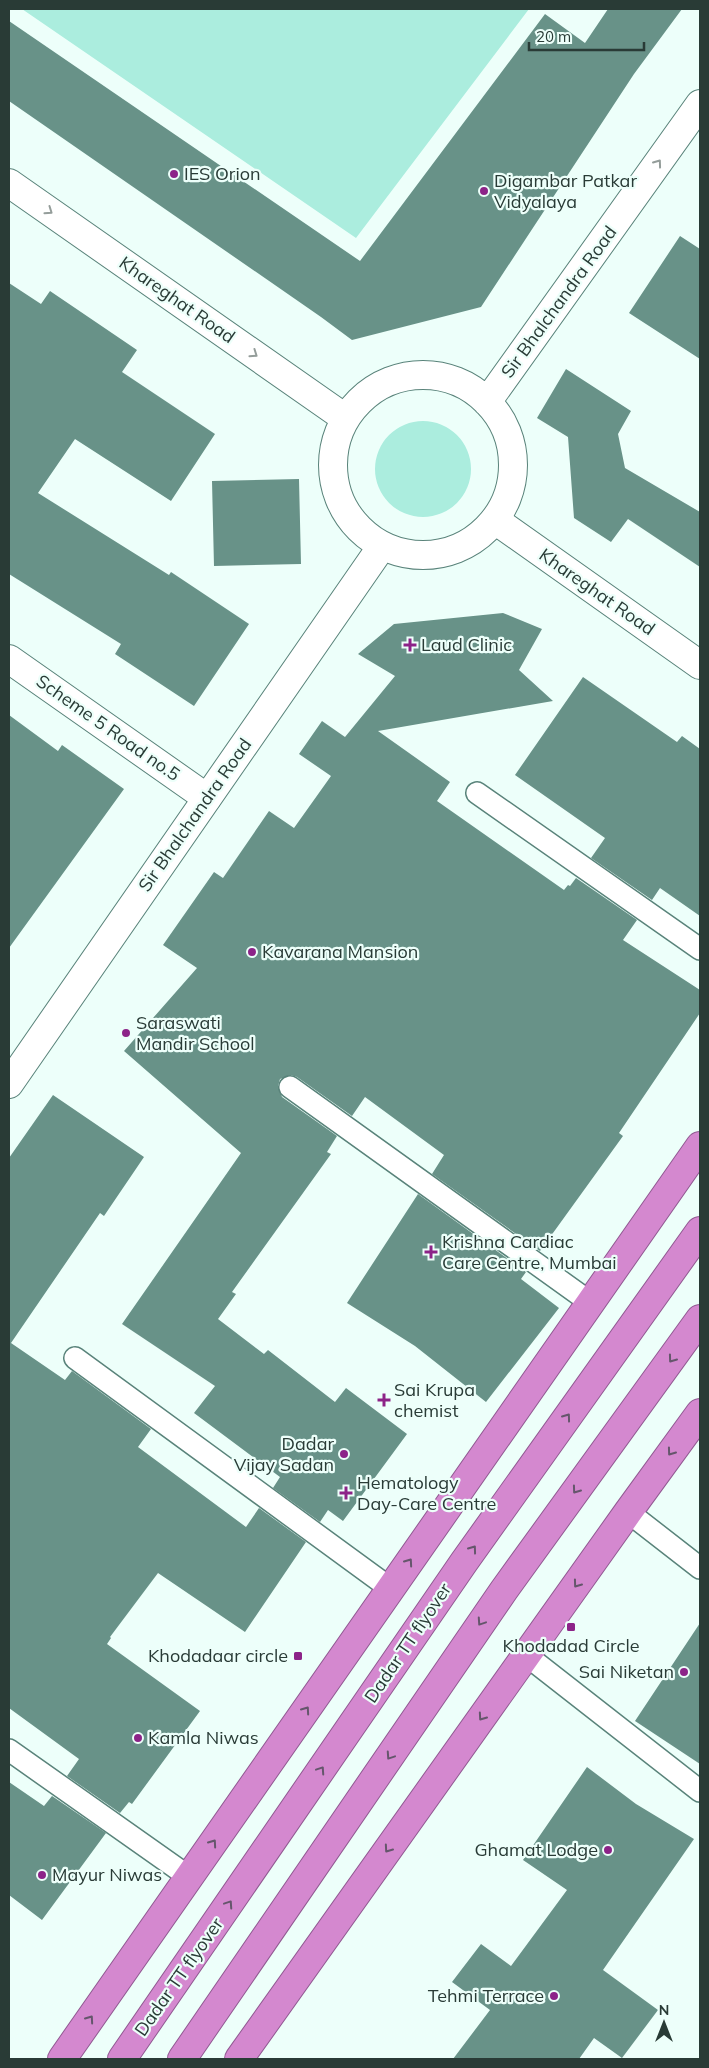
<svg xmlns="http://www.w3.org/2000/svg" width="709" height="2068" font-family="Mulish,sans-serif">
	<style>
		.green { fill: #abedde }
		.building { fill: #689288 }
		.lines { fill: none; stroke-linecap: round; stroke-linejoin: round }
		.service-casing { stroke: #59837a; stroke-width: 24 }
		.minor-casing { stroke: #59837a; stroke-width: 30 }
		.tertiary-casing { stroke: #59837a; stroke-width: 30 }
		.trunk-casing { stroke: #915a92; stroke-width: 30 }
		.service { stroke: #fff; stroke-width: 21 }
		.minor { stroke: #fff; stroke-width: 28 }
		.tertiary { stroke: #fff; stroke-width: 28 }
		.trunk { stroke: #d488cf; stroke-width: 28 }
		.oneway { stroke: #949d9a }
		.oneway2 { stroke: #65566c }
		.poi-dot { fill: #8c2388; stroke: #edfffa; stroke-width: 2 }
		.labels { text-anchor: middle; stroke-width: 4.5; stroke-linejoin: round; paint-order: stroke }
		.poi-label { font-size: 18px; fill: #293b36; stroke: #edfffa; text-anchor: start }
		.street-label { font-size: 18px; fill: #293b36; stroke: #edfffa }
	</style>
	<rect width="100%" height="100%" fill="#edfffa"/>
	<path class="green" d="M22,9H529L356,238Z
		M375 469a48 48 0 1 1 96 0a48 48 0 1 1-96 0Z"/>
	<path class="building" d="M608,9H682L634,74L481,307L352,340L321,317L9,101V21L360,261L545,14L585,43Z
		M680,236L700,249V359L629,313Z
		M9,283L41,304L50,291L137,350L122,372L215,434L171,501L75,439L38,493L169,575L171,572L249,624L194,706L115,654L121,644L9,574Z
		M566,369L631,411L618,434L625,468L700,512V567L628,519L611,542L574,518L568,437L537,418Z
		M299,479L301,564L214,566L212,481Z
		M503,613L542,629L519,670L553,701L378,731L450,782L437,801L564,890L568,885L570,886L576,878L637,920L623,940L700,990V1013L619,1133L623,1136L540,1251L432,1174L444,1155L365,1097L352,1116L297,1077L291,1075L280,1079L278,1086L282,1097L337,1136L327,1152L331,1154L232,1292L236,1294L218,1319L264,1354L268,1350L335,1402L346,1388L407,1434L343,1521L328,1510L320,1522L273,1488L280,1477L194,1413L215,1386L122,1324L241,1153L124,1051L197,968L163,945L214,872L223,878L269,811L294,828L331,776L299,754L322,721L345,737L395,676L358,654L394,624Z
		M583,677L677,742L682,736L700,749V916L660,888L652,900L591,858L605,838L515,775Z
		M9,715L58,751L62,745L124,789L9,948Z
		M53,1095L144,1157L104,1216L100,1213L11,1343L65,1380L72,1371L151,1429L138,1447L246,1527L259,1508L306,1542L245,1632L158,1573L110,1637L111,1638L107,1644L200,1711L132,1804L129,1802L120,1813L67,1776L79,1759L9,1708V1158Z
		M418,1194L526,1272L521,1279L559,1308L486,1402L415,1346L347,1303Z
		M700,1623V1764L635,1721Z
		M587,1767L636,1804L694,1839L603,1970L658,2010L622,2058L594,2038L579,2059H453L490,2010L452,1982L481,1944L511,1966L567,1890L523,1860Z
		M9,1782L44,1806L52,1796L106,1833L42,1920L9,1895Z"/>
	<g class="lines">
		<g class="service-casing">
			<path id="service" d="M477,793L700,949
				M290,1087L591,1303
				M75,1358L391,1589
				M628,1512L700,1568
				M526,1655L700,1791
				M9,1750L189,1877"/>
		</g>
		<g class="minor-casing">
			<path id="minor" d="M9,183L345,418
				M495,520L700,665
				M9,659L207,798"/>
		</g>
		<g class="tertiary-casing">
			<path id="tertiary" d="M333 465a90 90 0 1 1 180 0a90 90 0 1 1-180 0Z
				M487,402L700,104
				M9,1084L382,546"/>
		</g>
		<g class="trunk-casing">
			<path id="trunk" d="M62,2059L700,1146
				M122,2059L464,1562L700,1231
				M182,2059L504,1590L700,1319
				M239,2059L628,1512L700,1413"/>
		</g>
		<use href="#service" class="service"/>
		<use href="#minor" class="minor"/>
		<use href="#tertiary" class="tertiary"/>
		<use href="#trunk" class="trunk"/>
	</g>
	<defs><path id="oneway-chevron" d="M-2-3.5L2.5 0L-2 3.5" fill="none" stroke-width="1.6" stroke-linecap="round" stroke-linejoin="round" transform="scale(1.25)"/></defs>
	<g class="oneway">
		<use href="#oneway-chevron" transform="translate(658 163) rotate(-54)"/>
		<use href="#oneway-chevron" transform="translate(49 211) rotate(35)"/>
		<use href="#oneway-chevron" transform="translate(254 354) rotate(35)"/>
	</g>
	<g class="oneway2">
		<use href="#oneway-chevron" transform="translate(672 1359) rotate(126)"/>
		<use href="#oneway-chevron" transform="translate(567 1417) rotate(-54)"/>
		<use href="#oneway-chevron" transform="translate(671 1452) rotate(126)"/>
		<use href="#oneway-chevron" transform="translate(576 1490) rotate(126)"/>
		<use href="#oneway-chevron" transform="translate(473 1549) rotate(-54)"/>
		<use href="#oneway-chevron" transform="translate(409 1562) rotate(-55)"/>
		<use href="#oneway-chevron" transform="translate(577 1584) rotate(126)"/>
		<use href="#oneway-chevron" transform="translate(481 1622) rotate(124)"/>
		<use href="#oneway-chevron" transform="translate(306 1710) rotate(-55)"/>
		<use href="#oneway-chevron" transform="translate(482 1717) rotate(125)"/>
		<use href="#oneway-chevron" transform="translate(390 1756) rotate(124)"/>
		<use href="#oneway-chevron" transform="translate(321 1770) rotate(-56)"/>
		<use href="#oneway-chevron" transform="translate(213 1843) rotate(-55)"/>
		<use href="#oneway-chevron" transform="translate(388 1849) rotate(125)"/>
		<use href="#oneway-chevron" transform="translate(229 1904) rotate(-56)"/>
		<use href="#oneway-chevron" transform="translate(90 2019) rotate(-55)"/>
	</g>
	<g class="poi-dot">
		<circle cx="174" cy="174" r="5"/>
		<circle cx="484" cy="191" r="5"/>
		<path d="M407.5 637.5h5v5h5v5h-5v5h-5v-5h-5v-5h5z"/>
		<circle cx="252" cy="952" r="5"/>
		<circle cx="126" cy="1033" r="5"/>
		<path d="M428.5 1244.5h5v5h5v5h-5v5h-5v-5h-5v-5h5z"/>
		<path d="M381.5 1392.5h5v5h5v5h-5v5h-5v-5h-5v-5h5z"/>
		<circle cx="344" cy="1454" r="5"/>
		<path d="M343.5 1485.5h5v5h5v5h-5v5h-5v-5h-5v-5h5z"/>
		<rect x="566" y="1622" width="10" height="10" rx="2.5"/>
		<rect x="293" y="1651" width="10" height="10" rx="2.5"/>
		<circle cx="684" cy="1672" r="5"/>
		<circle cx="138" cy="1738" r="5"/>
		<circle cx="608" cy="1850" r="5"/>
		<circle cx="42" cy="1875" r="5"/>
		<circle cx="554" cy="1996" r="5"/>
	</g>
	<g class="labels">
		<g class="poi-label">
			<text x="184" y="180">IES Orion</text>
			<text x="494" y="187">Digambar Patkar<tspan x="494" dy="21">Vidyalaya</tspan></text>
			<text x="421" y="651">Laud Clinic</text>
			<text x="262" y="958">Kavarana Mansion</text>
			<text x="136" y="1029">Saraswati<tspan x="136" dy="21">Mandir School</tspan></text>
			<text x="442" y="1248">Krishna Cardiac<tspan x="442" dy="21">Care Centre, Mumbai</tspan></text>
			<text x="394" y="1396">Sai Krupa<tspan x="394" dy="21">chemist</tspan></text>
			<text x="334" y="1450" text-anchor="end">Dadar<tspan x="334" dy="21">Vijay Sadan</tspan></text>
			<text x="357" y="1489">Hematology<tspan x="357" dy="21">Day-Care Centre</tspan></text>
			<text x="571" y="1652" text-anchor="middle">Khodadad Circle</text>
			<text x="288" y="1662" text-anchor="end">Khodadaar circle</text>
			<text x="674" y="1678" text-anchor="end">Sai Niketan</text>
			<text x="148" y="1744">Kamla Niwas</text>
			<text x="598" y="1856" text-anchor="end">Ghamat Lodge</text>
			<text x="52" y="1881">Mayur Niwas</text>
			<text x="544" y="2002" text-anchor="end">Tehmi Terrace</text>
		</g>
		<g class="street-label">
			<text transform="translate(177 300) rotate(35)" y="6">Khareghat Road</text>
			<text transform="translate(559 302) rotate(-54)" y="6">Sir Bhalchandra Road</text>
			<text transform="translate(597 592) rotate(35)" y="6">Khareghat Road</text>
			<text transform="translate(108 728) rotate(35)" y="6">Scheme 5 Road no.5</text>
			<text transform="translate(195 815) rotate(-55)" y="6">Sir Bhalchandra Road</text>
			<text transform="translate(408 1643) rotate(-56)" y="6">Dadar TT flyover</text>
			<text transform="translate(179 1977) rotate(-55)" y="6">Dadar TT flyover</text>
		</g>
	</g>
	<rect width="709" height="2068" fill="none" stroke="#293b36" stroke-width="20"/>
	<g transform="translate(664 2023)" stroke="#edfffa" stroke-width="4" paint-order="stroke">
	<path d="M0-4L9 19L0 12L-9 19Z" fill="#293b36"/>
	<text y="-8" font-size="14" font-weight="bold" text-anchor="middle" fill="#293b36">N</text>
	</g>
	<path d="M529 42v8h115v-8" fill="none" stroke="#293b36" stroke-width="2.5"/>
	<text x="536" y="42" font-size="15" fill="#293b36" stroke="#edfffa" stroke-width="4" paint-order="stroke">20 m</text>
</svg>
